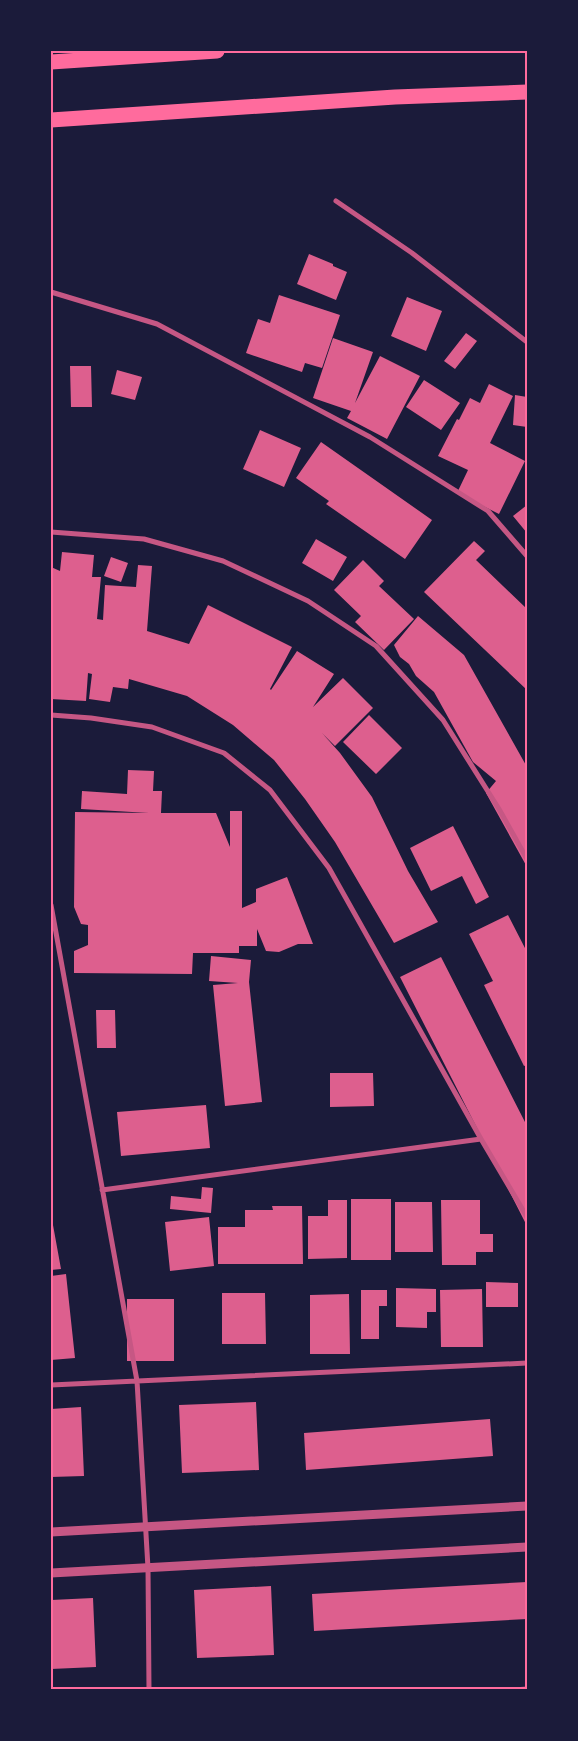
<svg xmlns="http://www.w3.org/2000/svg" width="578" height="1741" font-family="'DejaVu Sans',sans-serif">
	<style>
		.building { fill: #dd5f8e }
		.lines { fill: none; stroke-linecap: round; stroke-linejoin: round }
		.minor { stroke: #c65784; stroke-width: 5 }
		.tertiary { stroke: #c65784; stroke-width: 9 }
		.motorway { stroke: #ff6b9d; stroke-width: 15 }
		.neatline { fill: none; stroke: #ff6b9d; stroke-width: 2 }
	</style>
	<rect width="100%" height="100%" fill="#1b1b3a"/>
	<path class="building" d="M309,254L333,264V266L347,272L336,300L297,284Z
		M279,295L340,315L322,368L305,363L302,372L246,353L258,319L270,323Z
		M407,297L442,311L426,351L391,336Z
		M466,333L477,341L455,369L444,361Z
		M333,338L373,352L355,403L380,356L420,376L387,439L347,418L351,411L313,398Z
		M70,366H91L92,407H71Z
		M117,370L142,377L135,400L111,394Z
		M424,380L460,403L441,430L406,407Z
		M489,384L513,396L490,443L525,461L499,514L457,493L468,470L438,456L457,419L459,420L470,398L480,403Z
		M515,395L527,397V427L513,425Z
		M260,430L301,448L284,487L243,469Z
		M321,442L432,520L405,559L326,504L329,501L296,478Z
		M527,505V533L513,516Z
		M316,539L347,557L333,581L302,563Z
		M474,541L485,551L476,560L527,609V690L424,592Z
		M62,552L94,555L92,577H101L97,619L103,620L105,585L136,587L138,565L152,566L147,631L189,644L208,605L292,647L270,689L271,690L297,651L334,674L313,707L343,678L373,708L335,746L322,733L340,753L372,797L408,871L438,922L394,943L335,842L305,799L274,760L233,725L187,696L129,679L128,689L113,687L110,702L89,699L92,674L88,673L86,701L51,699V567L60,571Z
		M111,557L128,563L121,582L104,576Z
		M363,560L384,581L379,586L414,619L384,650L355,622L361,616L334,590Z
		M418,616L464,655L527,767V867L486,793L496,781L473,762L434,692L416,676L409,664L400,657L394,645Z
		M369,715L402,748L376,774L343,742Z
		M128,770L154,771L153,791H162L161,813H216L230,847V811H242V908L256,902V889L287,877L313,944H298L279,952L266,951L257,929V946H239V953H193L192,974L74,973V951L88,945V925L81,924L74,907L75,812L149,813L81,809L82,791L127,794Z
		M453,826L489,897L476,904L462,876L431,891L410,848Z
		M508,915L527,952V1065L524,1066L484,985L493,981L469,934Z
		M211,956L251,960L249,982L262,1102L225,1106L213,985L238,983L209,981Z
		M441,957L527,1126V1226L400,977Z
		M96,1010H115L116,1048H97Z
		M330,1073H373L374,1106L330,1107Z
		M206,1105L210,1148L121,1156L117,1112Z
		M202,1187L213,1188L211,1213L170,1209L171,1196L201,1199Z
		M351,1199H391V1260H351Z
		M328,1200H347V1258L308,1259V1216H328Z
		M441,1200H480V1234H493V1252H476V1265H442Z
		M395,1202H432L433,1252H395Z
		M272,1206H302L303,1264H218V1227H245V1210H273Z
		M51,1214L61,1269L51,1270Z
		M209,1217L214,1266L170,1271L165,1222Z
		M66,1274L75,1358L51,1360V1276Z
		M486,1282L518,1283V1307H486Z
		M396,1288L436,1289V1312H427V1328L396,1327Z
		M482,1289L483,1347H441L440,1290Z
		M361,1290H387V1306H379V1339H361Z
		M222,1293H265L266,1344H222Z
		M349,1294L350,1354H310V1295Z
		M127,1299H174V1361H127Z
		M256,1402L259,1470L182,1473L179,1405Z
		M81,1407L84,1476L51,1477V1409Z
		M490,1419L493,1456L306,1470L304,1433Z
		M527,1582V1619L314,1631L312,1594Z
		M271,1586L274,1655L197,1658L194,1590Z
		M93,1598L96,1667L51,1669V1600Z"/>
	<g class="lines">
		<path class="minor" d="M336,201L412,253L527,342
			M51,292L157,324L370,437L488,511L527,556
			M51,532L144,539L223,561L308,601L376,646L443,720L499,809L527,859
			M51,715L91,718L152,727L224,753L270,790L329,868L481,1139L527,1217
			M51,905L137,1381L148,1568L149,1690
			M102,1190L481,1139
			M51,1385L527,1363
			M514,1690L527,1689"/>
		<path class="tertiary" d="M51,1532L527,1506
			M51,1573L527,1547"/>
		<path class="motorway" d="M51,62L217,51
			M51,120L395,97L527,92"/>
	</g>
	<rect width="578" height="1741" fill="none" stroke="#1b1b3a" stroke-width="105"/>
	<rect x="52" y="52" width="474" height="1636" class="neatline"/>
</svg>
